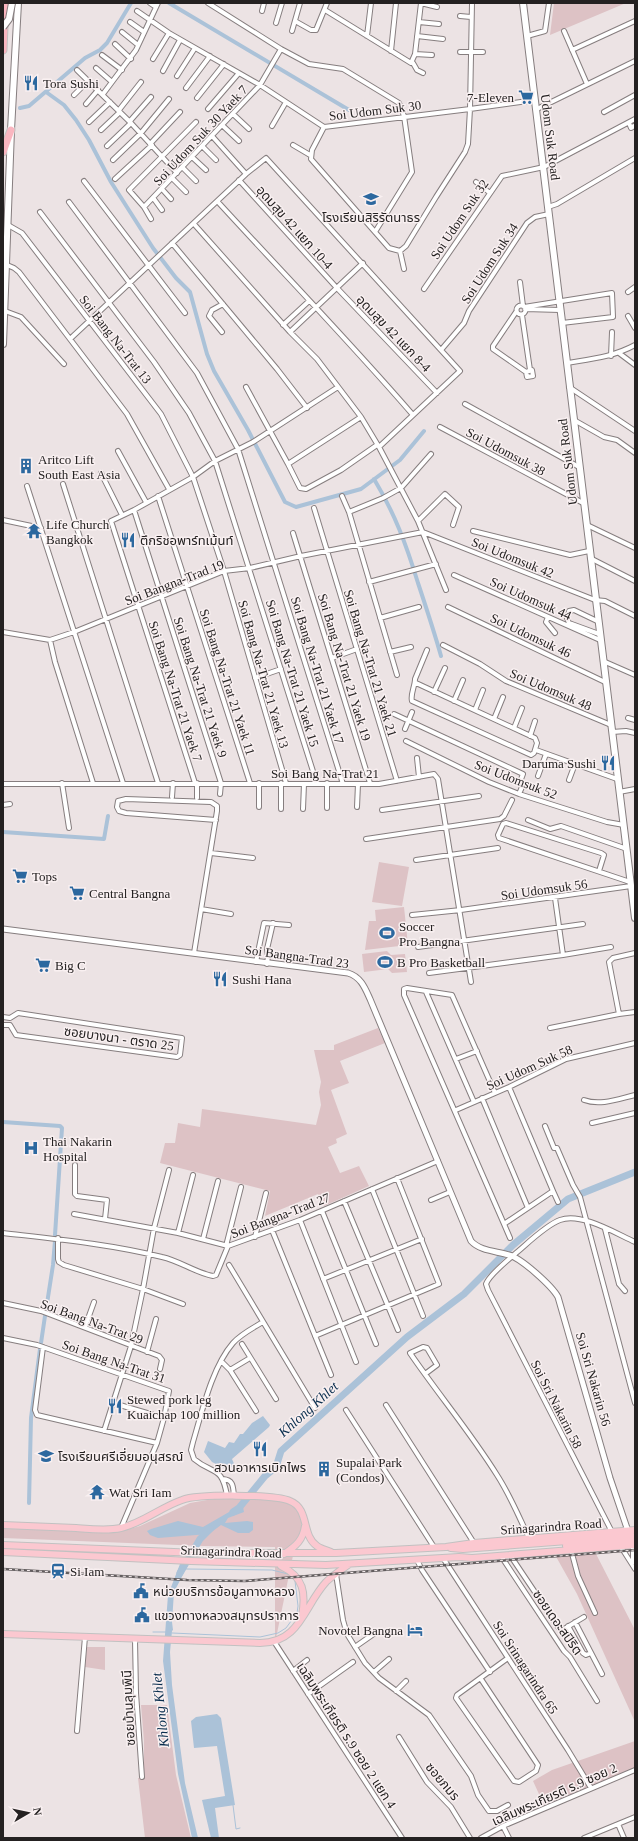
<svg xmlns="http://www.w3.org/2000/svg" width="638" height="1841" font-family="'Times New Roman','Noto Sans Thai',serif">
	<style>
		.green { fill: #ddc2c5 }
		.water { fill: #abc2d8 }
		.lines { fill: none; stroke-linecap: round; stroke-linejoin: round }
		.stream { stroke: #abc2d8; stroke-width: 1 }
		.canal { stroke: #abc2d8; stroke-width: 4 }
		.river { stroke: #abc2d8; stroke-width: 7 }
		.minor-casing { stroke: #867e7f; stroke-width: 6 }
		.tertiary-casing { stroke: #867e7f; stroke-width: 7 }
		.secondary-casing { stroke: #867e7f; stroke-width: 8 }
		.primary-casing { stroke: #c2c1c1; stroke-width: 8 }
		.trunk-casing { stroke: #c2c1c1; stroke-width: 9 }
		.minor { stroke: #fff; stroke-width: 4 }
		.tertiary { stroke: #fff; stroke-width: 5 }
		.secondary { stroke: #fff; stroke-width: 6 }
		.primary { stroke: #fbc8d0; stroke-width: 6 }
		.trunk { stroke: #fab6c0; stroke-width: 7 }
		.rail-casing { stroke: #625d5e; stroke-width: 2.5 }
		.rail { stroke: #f9f0f1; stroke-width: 1; stroke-dasharray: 3; stroke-linecap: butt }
		.secondary-bridge-casing { stroke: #867e7f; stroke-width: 8; stroke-linecap: butt }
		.secondary-bridge { stroke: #fff; stroke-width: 6 }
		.labels { text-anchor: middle; stroke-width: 3; stroke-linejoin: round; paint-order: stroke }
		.poi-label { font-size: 13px; fill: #242121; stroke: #f9f0f1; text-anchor: start }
		.street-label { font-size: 13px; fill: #242121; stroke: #f9f0f1 }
		.water-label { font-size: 14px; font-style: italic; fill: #0a2e4e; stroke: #f9f0f1 }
	</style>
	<rect width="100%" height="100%" fill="#ece3e4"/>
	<path class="green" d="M554,3H626L550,35Z
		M379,862L409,867L402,906L372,902Z
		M404,907L408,945L365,950L369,921H376L375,910Z
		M387,951L391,955L405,954L407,972L392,973L388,969L364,972L362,954Z
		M378,1028L385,1043L340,1061L349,1083L331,1090L347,1134L336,1139L337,1143L328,1147L340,1173L359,1166L369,1186L324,1206L318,1194L265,1216L270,1191L160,1163L165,1143H175L178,1123L200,1127L202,1109L316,1125L321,1105L319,1092L321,1082L314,1050H334V1045Z
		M213,1499C233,1499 267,1497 286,1503C294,1505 300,1513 301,1521C303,1528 301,1535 296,1541L275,1643V1547L203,1546L3,1538V1528L87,1532L123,1531L140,1526L190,1503Z
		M595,1552L635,1630V1722L577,1594L554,1553Z
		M87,1647H105V1670L85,1667Z
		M141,1705H167L176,1775L191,1838H145L138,1778H144V1741Z
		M635,1741V1768L544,1805L533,1781L552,1770Z"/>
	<path class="water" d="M263,1416L270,1425L269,1427L232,1459L235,1466L226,1469L212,1462L204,1452L208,1441L225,1448L229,1442L234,1443L240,1434H243L252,1423Z
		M243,1507L244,1512L228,1518L225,1523L247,1521L253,1522V1530L249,1533H238L221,1525L209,1534L158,1538L150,1535L147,1531L151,1529L178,1521L203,1527L236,1508Z
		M180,1564L188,1565L174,1592L172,1622L173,1630L172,1631L170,1652L172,1685L185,1783L198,1838H192L178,1774L163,1661L168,1595Z
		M217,1714L221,1718L235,1805L215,1808L219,1838H211L202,1800L225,1796L217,1746L194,1748L191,1721L196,1717Z"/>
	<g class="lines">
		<path class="stream" d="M185,1569L272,1570L288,1574
			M153,1632H167
			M172,1633L260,1637L278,1633L286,1628L297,1613L298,1606L295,1581L292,1576
			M233,1805L236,1829L240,1828"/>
		<path class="canal" d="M169,3L349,110
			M46,92L64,105L76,120L89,140L111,182L153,248L176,278L190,292L207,354L214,371L248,430L285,502L296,507L361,489L400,460L424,431
			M20,108L29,106L85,58L100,50L107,43L131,3
			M374,479C395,514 406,544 418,583C426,607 434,631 441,656
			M3,832L104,839L108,816
			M3,1122L60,1126L62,1128L55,1235
			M46,1310L53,1265L55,1241
			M41,1343L45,1316
			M29,1503L31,1418L40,1349"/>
		<path class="river" d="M233,1512L239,1508L265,1476L276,1467L281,1451L407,1337L464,1294L513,1245L568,1199L635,1172
			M180,1573L200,1539L210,1529"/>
		<g class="minor-casing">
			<path id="minor" d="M150,3L156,7
				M208,3L281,49L309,64L343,69L399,103L404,116L412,172L375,232
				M421,3L437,7
				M325,10L411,63L415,54L421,3
				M137,11L169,33L260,85L324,127L470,109L535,100
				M262,11L264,3
				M460,16L471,17
				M295,21L311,30H316L327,3
				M130,22L144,32
				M419,22L439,24
				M276,23L282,3
				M292,31L300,3
				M564,31L587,84
				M122,32L138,45
				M367,36L371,3
				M417,36L443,39
				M527,36L545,31L549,3
				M115,44L131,59
				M572,50L635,21
				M391,51L396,3
				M460,52H483
				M415,54L432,55
				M102,55L122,70
				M153,59L169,33
				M413,63L417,70L423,73
				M96,68L112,82
				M77,70L131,123L177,173
				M163,71L180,40
				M177,76L195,48
				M186,88L210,56
				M103,94L136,50L158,3
				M74,95L88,81
				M197,98L224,64
				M86,104L98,90
				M208,109L239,73
				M537,109L635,61
				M119,110L141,82
				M604,112L635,95
				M233,114L249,129
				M130,121L151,97
				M89,122L110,102
				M629,123L631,128L634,126
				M222,125L239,141
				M272,126L286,102
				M324,127L312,150L311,159L389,248L400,251
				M101,130L120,112
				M212,136L246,174
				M150,144L180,112
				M293,145L310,155
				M107,146L131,123
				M202,146L216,160
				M192,157L206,170
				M113,160L141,133L169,99
				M182,167L196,181
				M172,178L186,192
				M115,179L152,145
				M239,180L336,287L437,393
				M84,181L185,313
				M476,182L490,193
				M162,189L171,199
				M154,199L162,210
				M69,202L197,373L238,449L343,784
				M218,202C283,273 350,342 413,415
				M144,207L260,85L281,49
				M548,207L557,204L635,158
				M40,212L154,362L189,413L215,461L317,784
				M151,219L144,207L129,190L196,122
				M194,224L290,332L317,359L361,417L379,447L418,521L446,590
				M8,225L22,233L161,414L193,477L224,571L286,783
				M172,243L277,369L307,408
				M400,251L406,246L436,197L465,152L468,144L470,109L472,3
				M400,251L404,269
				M7,265L14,268L19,272L127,414L169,489
				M520,282L523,306
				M424,289L502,176L544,167L635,119
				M628,292L635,287
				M516.5 310a4.5 4.5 0 1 1 9 0a4.5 4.5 0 1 1-9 0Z
				M524,307L612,293L613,317L562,323
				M525,309L560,310
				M5,311L21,317L64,364
				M516,312L493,346V349L526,372L527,377L533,376L532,370L526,372
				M522,315L530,370
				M628,316L635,328
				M283,325L309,301
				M222,332L209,316L212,310L223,304
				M290,332L363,263
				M70,339L246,174L266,158L460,371L379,447
				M441,350L464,323L469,311L527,223L535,217L549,214
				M619,353L635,365
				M611,356L612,332
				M567,363C591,359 613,357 635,345
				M246,387L288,464L361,417
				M569,387L635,431
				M465,404L579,467
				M574,420L604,437L617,440L635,453
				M440,427L583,503
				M118,451L146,502
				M288,464L300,488L306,489L341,470L377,445
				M101,473L122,515
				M63,484L158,783
				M27,486L123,783
				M158,496L250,783
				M342,496L349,512L397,675
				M314,508L397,781
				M134,510L221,783L220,794
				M349,512L383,498L401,488L431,454
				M3,520L41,528
				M418,521L445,494L459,507L453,525
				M587,525L635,548
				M473,531L570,555L589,551
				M423,532L595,600L605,601L635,616
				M293,533L370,783
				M590,558L635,581
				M454,575L600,640
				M369,582L436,564
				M448,607L605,682
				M548,617L546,622L555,633
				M380,618L419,607
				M597,621L574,610L569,611L567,618L569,623L599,634
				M3,632L50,640L74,632L224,571L250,568L301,556L423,532
				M50,640L55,662L93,783
				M443,645L480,664L506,681L611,725
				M390,652L411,647
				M332,658L357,649
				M603,661L635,675
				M255,678L281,669
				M416,683L535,738L537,743L534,753L531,755L412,701C410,695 415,686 415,679L427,650
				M434,692L445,668
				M454,701L463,680
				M475,710L483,690
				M394,714L523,774L520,782L522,787L519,794
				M628,718L635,720
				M494,719L503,697
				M514,728L522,708
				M405,729L412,712
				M612,732L626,731L635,733
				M530,736L535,721
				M406,741L489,782L519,794L607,822L624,825
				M536,750L617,779
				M417,758L419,777
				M538,776L546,754
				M569,780L575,764
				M62,783L69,828
				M195,783L111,521L134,510L193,477L215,461L253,442L338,387
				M3,784H379L434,774L438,779L471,982
				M619,792L635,789
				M172,797L173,783
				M197,798V783
				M3,805L10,804
				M259,807V783
				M357,807L358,784
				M327,808V783
				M281,809V783
				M303,809L304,784
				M382,810L479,796
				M528,820L550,829L561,826L627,849
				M366,839L500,819L504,816L512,800
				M211,853L253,858
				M416,860L498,848
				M599,871L604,855L601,853L506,823L503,824L498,835L499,838L630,882
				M555,898L563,955L611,947
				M201,909L231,914
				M412,915L461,910L631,886
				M418,947L583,924
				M194,953L217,811V806L211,802L126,799L118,801L117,807L119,811L126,813L216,820
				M635,953L613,958L609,962L619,1014L635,1012
				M256,962L264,923L289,925
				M267,964L268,956L267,949L273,923
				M429,973L563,955
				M426,992L474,1102
				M3,1017L10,1018L18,1013L182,1038L180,1055L177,1057L16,1035L10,1025H3
				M550,1028L619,1014
				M456,1059L477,1051
				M495,1093L452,995L407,988L404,989V995L504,1224L553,1191L509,1087
				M482,1098L528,1208
				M584,1100C600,1106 618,1099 635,1095
				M456,1110L509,1087L566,1059L635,1043
				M592,1123L635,1113
				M545,1126L554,1148H557L573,1185L580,1197L635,1403
				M75,1165V1194L77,1196L107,1200L105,1219
				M372,1189L423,1316
				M553,1191L558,1202
				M431,1200L450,1192
				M344,1201L398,1330
				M322,1211L376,1344
				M74,1214L178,1233L228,1246
				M300,1220L356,1362
				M504,1224L510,1238
				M605,1229L619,1284L625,1291
				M272,1230L331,1375
				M3,1233C56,1239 110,1244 162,1257C180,1261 196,1273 213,1276L216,1275L228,1246L300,1220L438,1161
				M178,1233L193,1175
				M255,1237L266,1193
				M58,1238V1259L59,1262L64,1265L143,1289L183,1304
				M203,1239L218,1181
				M226,1246L241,1187
				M229,1265L315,1408
				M323,1279L422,1239
				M3,1303L41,1311L159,1356L162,1360L160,1369
				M85,1327L94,1302
				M315,1336L439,1284L397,1178
				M3,1338L37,1345L169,1391L164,1418L157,1443L121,1528
				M242,1344L276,1399
				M43,1347L35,1410L37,1415L157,1443
				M147,1352L156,1319
				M221,1361L230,1370L256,1411
				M230,1370L250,1358
				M425,1374L437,1365L427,1348L423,1347L410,1353C438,1394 471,1433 497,1475C510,1495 519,1517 529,1538
				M113,1403L164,1418
				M386,1405L474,1543
				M346,1410L434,1547
				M104,1431L131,1346L143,1289L154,1228L169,1170
				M223,1479C234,1480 233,1487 234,1496
				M227,1496C222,1465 213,1475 194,1459L191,1450L193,1442C202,1412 212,1367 233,1343C241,1334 253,1328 263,1322
				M612,1532L488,1290L486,1284C489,1275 509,1259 516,1253C528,1243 546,1225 560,1220C581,1212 615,1233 635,1242
				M621,1547L635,1569
				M571,1550L578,1576L595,1613
				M510,1555L559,1628L564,1629L584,1617
				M501,1556L564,1651L570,1657L597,1701
				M443,1558L568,1750L591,1788
				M417,1560L422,1570L490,1672
				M633,1563V1545
				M336,1574L343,1620L347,1634L365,1663L379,1678L429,1715L471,1776L478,1795L489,1811H497L508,1805
				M575,1622L602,1674
				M568,1626L583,1653L586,1655L591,1653
				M135,1639L136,1693L142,1777
				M275,1643L402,1838
				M355,1647L375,1633
				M293,1671L307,1660
				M374,1672L389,1659
				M481,1679L538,1765L536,1771L519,1782L514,1781L456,1698L457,1695L508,1658
				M396,1691L406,1681
				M308,1694L353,1662
				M77,1731L85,1637
				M399,1737L427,1782L451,1807L470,1838
				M618,1824L624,1838
				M503,1826L509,1838
				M481,1838L503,1826L635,1770
				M584,1838L635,1817"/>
		</g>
		<g class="tertiary-casing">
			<path id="tertiary" d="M3,929L348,973C361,977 365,988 370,999L471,1241C480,1251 496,1251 509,1255C521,1258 552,1286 558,1297L610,1478L628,1531"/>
		</g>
		<g class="secondary-casing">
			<path id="secondary" d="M523,3L635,918
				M3,344L11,130L18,3"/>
		</g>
		<g class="primary-casing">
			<path id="primary" d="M3,1525C27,1526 52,1527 76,1528C90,1529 107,1531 121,1528C143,1523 161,1507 182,1500C198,1494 274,1494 290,1501C310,1509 301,1535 317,1546C321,1549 326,1550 331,1552
				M3,1545L198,1553H336L446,1547L474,1543L635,1530
				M566,1546L634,1541
				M451,1548L463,1549L634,1536
				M3,1552L191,1561L326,1565L459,1557L472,1558L635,1545
				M284,1554C296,1546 303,1540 305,1526
				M281,1566C304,1577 306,1593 302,1616
				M3,1634L260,1643C300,1643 304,1606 326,1582C332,1576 341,1570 348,1565"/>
		</g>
		<g class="trunk-casing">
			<path id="trunk" d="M3,50L5,3
				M3,152L11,130"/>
		</g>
		<use href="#minor" class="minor"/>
		<use href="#tertiary" class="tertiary"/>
		<use href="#secondary" class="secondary"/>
		<use href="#primary" class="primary"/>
		<use href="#trunk" class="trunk"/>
		<g class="rail-casing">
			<path id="rail" d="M3,1569L187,1580L245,1581L635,1550"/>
		</g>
		<use href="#rail" class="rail"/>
		<g class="secondary-bridge-casing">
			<path id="secondary-bridge" d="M3,27L9,19L12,3"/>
		</g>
		<use href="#secondary-bridge" class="secondary-bridge"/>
	</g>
	<defs>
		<g id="restaurant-bare" transform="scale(1.2)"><path d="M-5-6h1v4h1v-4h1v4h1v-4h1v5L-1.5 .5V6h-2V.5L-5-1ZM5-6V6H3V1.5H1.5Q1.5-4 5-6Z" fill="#2c689f" stroke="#f9f0f1" stroke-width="2.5" paint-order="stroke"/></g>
		<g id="supermarket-bare" transform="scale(1.2)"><path d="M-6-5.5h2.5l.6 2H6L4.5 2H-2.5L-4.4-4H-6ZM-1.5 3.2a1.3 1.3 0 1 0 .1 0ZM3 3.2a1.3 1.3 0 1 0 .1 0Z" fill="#2c689f" stroke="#f9f0f1" stroke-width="2.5" paint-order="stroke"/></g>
		<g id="school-bare" transform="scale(1.2)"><path d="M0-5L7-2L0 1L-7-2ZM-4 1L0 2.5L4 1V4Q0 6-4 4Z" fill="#2c689f" stroke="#f9f0f1" stroke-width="2.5" paint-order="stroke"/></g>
		<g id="building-bare" transform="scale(1.2)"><path d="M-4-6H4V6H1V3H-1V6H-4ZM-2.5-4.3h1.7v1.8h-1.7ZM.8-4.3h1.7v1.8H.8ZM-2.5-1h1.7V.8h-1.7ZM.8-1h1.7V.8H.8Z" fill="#2c689f" stroke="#f9f0f1" stroke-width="2.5" paint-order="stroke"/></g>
		<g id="temple-bare" transform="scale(1.2)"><path d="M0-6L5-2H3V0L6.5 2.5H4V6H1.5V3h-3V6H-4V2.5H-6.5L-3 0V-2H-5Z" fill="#2c689f" stroke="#f9f0f1" stroke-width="2.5" paint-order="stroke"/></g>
		<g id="stadium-bare" transform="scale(1.2)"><path d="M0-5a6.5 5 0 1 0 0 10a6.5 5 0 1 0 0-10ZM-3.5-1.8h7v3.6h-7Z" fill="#2c689f" stroke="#f9f0f1" stroke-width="2.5" paint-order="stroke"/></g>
		<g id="hospital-bare" transform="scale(1.2)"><path d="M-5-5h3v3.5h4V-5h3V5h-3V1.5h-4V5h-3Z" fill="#2c689f" stroke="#f9f0f1" stroke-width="2.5" paint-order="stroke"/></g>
		<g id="station-bare" transform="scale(1.2)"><path d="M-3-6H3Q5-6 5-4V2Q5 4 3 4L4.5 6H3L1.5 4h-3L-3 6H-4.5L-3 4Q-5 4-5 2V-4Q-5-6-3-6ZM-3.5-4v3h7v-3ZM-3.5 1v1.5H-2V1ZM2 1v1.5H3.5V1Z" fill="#2c689f" stroke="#f9f0f1" stroke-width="2.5" paint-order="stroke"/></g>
		<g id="civic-bare" transform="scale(1.2)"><path d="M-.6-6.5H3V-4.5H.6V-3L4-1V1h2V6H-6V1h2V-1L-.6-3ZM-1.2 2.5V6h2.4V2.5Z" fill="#2c689f" stroke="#f9f0f1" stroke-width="2.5" paint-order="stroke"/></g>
		<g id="hotel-bare" transform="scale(1.2)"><path d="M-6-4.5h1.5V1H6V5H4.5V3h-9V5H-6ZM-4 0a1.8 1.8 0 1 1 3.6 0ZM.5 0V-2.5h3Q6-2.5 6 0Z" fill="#2c689f" stroke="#f9f0f1" stroke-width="2.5" paint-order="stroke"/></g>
	</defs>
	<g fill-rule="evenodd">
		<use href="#restaurant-bare" x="31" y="83"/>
		<use href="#supermarket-bare" x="526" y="97"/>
		<use href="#school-bare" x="371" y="199"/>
		<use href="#building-bare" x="26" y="466"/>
		<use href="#temple-bare" x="34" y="531"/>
		<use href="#restaurant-bare" x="128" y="540"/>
		<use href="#restaurant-bare" x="608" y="763"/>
		<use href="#supermarket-bare" x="20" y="876"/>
		<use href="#supermarket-bare" x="77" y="893"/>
		<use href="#stadium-bare" x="387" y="933"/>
		<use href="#stadium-bare" x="385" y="962"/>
		<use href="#supermarket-bare" x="43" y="965"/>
		<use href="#restaurant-bare" x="220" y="979"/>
		<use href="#hospital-bare" x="31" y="1148"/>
		<use href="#restaurant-bare" x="115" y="1406"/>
		<use href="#restaurant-bare" x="260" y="1449"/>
		<use href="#school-bare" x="46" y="1456"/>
		<use href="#building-bare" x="324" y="1469"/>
		<use href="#temple-bare" x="97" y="1492"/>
		<use href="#station-bare" x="58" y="1571"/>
		<use href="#civic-bare" x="141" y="1591"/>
		<use href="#civic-bare" x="142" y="1615"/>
		<use href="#hotel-bare" x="415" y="1630"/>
	</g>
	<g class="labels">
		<g class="poi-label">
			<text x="43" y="88">Tora Sushi</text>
			<text x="514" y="102" text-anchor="end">7-Eleven</text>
			<text x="371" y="222" text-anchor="middle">โรงเรียนสิริรัตนาธร</text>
			<text x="38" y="464">Aritco Lift<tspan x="38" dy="15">South East Asia</tspan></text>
			<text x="46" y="529">Life Church<tspan x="46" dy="15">Bangkok</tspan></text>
			<text x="140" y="545">ตึกริชอพาร์ทเม้นท์</text>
			<text x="596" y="768" text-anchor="end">Daruma Sushi</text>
			<text x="32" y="881">Tops</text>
			<text x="89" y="898">Central Bangna</text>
			<text x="399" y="931">Soccer<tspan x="399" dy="15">Pro Bangna</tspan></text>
			<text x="397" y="967">B Pro Basketball</text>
			<text x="55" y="970">Big C</text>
			<text x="232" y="984">Sushi Hana</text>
			<text x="43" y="1146">Thai Nakarin<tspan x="43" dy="15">Hospital</tspan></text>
			<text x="127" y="1404">Stewed pork leg<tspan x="127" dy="15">Kuaichap 100 million</tspan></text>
			<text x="58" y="1461">โรงเรียนศรีเอี่ยมอนุสรณ์</text>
			<text x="336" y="1467">Supalai Park<tspan x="336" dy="15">(Condos)</tspan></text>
			<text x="260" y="1472" text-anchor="middle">สวนอาหารเบิกไพร</text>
			<text x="109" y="1497">Wat Sri Iam</text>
			<text x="70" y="1576">Si Iam</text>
			<text x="153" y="1596">หน่วยบริการข้อมูลทางหลวง</text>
			<text x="154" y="1620">แขวงทางหลวงสมุทรปราการ</text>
			<text x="403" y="1635" text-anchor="end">Novotel Bangna</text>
		</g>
		<g class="street-label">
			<text transform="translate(375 110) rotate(-7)" y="5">Soi Udom Suk 30</text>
			<text transform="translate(200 135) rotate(-47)" y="5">Soi Udom Suk 30 Yaek 7</text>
			<text transform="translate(551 137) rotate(83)" y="5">Udom Suk Road</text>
			<text transform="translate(459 219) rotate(-56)" y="5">Soi Udom Suk 32</text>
			<text transform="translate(295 227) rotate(48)" y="5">อุดมสุข 42 แยก 10-4</text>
			<text transform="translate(489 263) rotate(-57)" y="5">Soi Udom Suk 34</text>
			<text transform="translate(394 333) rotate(46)" y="5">อุดมสุข 42 แยก 8-4</text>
			<text transform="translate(116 339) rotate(52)" y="5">Soi Bang Na-Trat 13</text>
			<text transform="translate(506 451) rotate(28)" y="5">Soi Udomsuk 38</text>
			<text transform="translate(567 462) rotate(-97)" y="5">Udom Suk Road</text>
			<text transform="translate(513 557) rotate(22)" y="5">Soi Udomsuk 42</text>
			<text transform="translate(174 582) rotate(-21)" y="5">Soi Bangna-Trad 19</text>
			<text transform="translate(531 598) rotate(24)" y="5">Soi Udomsuk 44</text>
			<text transform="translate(531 635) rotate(25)" y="5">Soi Udomsuk 46</text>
			<text transform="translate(371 663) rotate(73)" y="5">Soi Bang Na-Trat 21 Yaek 21</text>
			<text transform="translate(345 667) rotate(73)" y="5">Soi Bang Na-Trat 21 Yaek 19</text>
			<text transform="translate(318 670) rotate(73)" y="5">Soi Bang Na-Trat 21 Yaek 17</text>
			<text transform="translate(293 673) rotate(73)" y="5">Soi Bang Na-Trat 21 Yaek 15</text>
			<text transform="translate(264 674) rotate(74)" y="5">Soi Bang Na-Trat 21 Yaek 13</text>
			<text transform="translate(228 682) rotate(72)" y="5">Soi Bang Na-Trat 21 Yaek 11</text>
			<text transform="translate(201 687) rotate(72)" y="5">Soi Bang Na-Trat 21 Yaek 9</text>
			<text transform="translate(551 689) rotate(23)" y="5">Soi Udomsuk 48</text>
			<text transform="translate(176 691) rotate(72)" y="5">Soi Bang Na-Trat 21 Yaek 7</text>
			<text x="325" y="778">Soi Bang Na-Trat 21</text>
			<text transform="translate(516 779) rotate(21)" y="5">Soi Udomsuk 52</text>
			<text transform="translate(544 889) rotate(-8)" y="5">Soi Udomsuk 56</text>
			<text transform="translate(297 956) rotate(8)" y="5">Soi Bangna-Trad 23</text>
			<text transform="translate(119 1038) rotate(8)" y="5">ซอยบางนา - ตราด 25</text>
			<text transform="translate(529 1067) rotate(-24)" y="5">Soi Udom Suk 58</text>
			<text transform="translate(280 1215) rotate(-21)" y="5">Soi Bangna-Trad 27</text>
			<text transform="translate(92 1321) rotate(20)" y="5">Soi Bang Na-Trat 29</text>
			<text transform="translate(114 1361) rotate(19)" y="5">Soi Bang Na-Trat 31</text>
			<text transform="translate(594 1379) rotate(74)" y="5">Soi Sri Nakarin 56</text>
			<text transform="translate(557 1404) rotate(63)" y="5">Soi Sri Nakarin 58</text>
			<text transform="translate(551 1526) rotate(-4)" y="5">Srinagarindra Road</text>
			<text transform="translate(231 1551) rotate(2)" y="5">Srinagarindra Road</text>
			<text transform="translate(558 1622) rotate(55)" y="5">ซอยเดอะสปิริต</text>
			<text transform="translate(526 1667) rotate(57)" y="5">Soi Srinagarindra 65</text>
			<text transform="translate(128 1708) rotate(-93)" y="5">ซอยบ้านลุมพินี</text>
			<text transform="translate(347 1735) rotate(57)" y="5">เฉลิมพระเกียรติ ร.9 ซอย 2 แยก 4</text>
			<text transform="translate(443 1781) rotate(50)" y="5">ซอยภมร</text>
			<text transform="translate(554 1794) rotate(-24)" y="5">เฉลิมพระเกียรติ ร.9 ซอย 2</text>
		</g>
		<g class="water-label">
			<text transform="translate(308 1409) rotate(-42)" y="5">Khlong Khlet</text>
			<text transform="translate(160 1710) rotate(-96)" y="5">Khlong Khlet</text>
		</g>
	</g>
	<rect width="638" height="1841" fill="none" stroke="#242121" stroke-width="8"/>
	<g transform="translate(28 1813) rotate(81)" stroke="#f9f0f1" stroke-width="3" paint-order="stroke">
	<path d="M0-3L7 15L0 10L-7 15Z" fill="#242121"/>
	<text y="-6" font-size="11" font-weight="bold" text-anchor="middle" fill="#242121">N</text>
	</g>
</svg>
